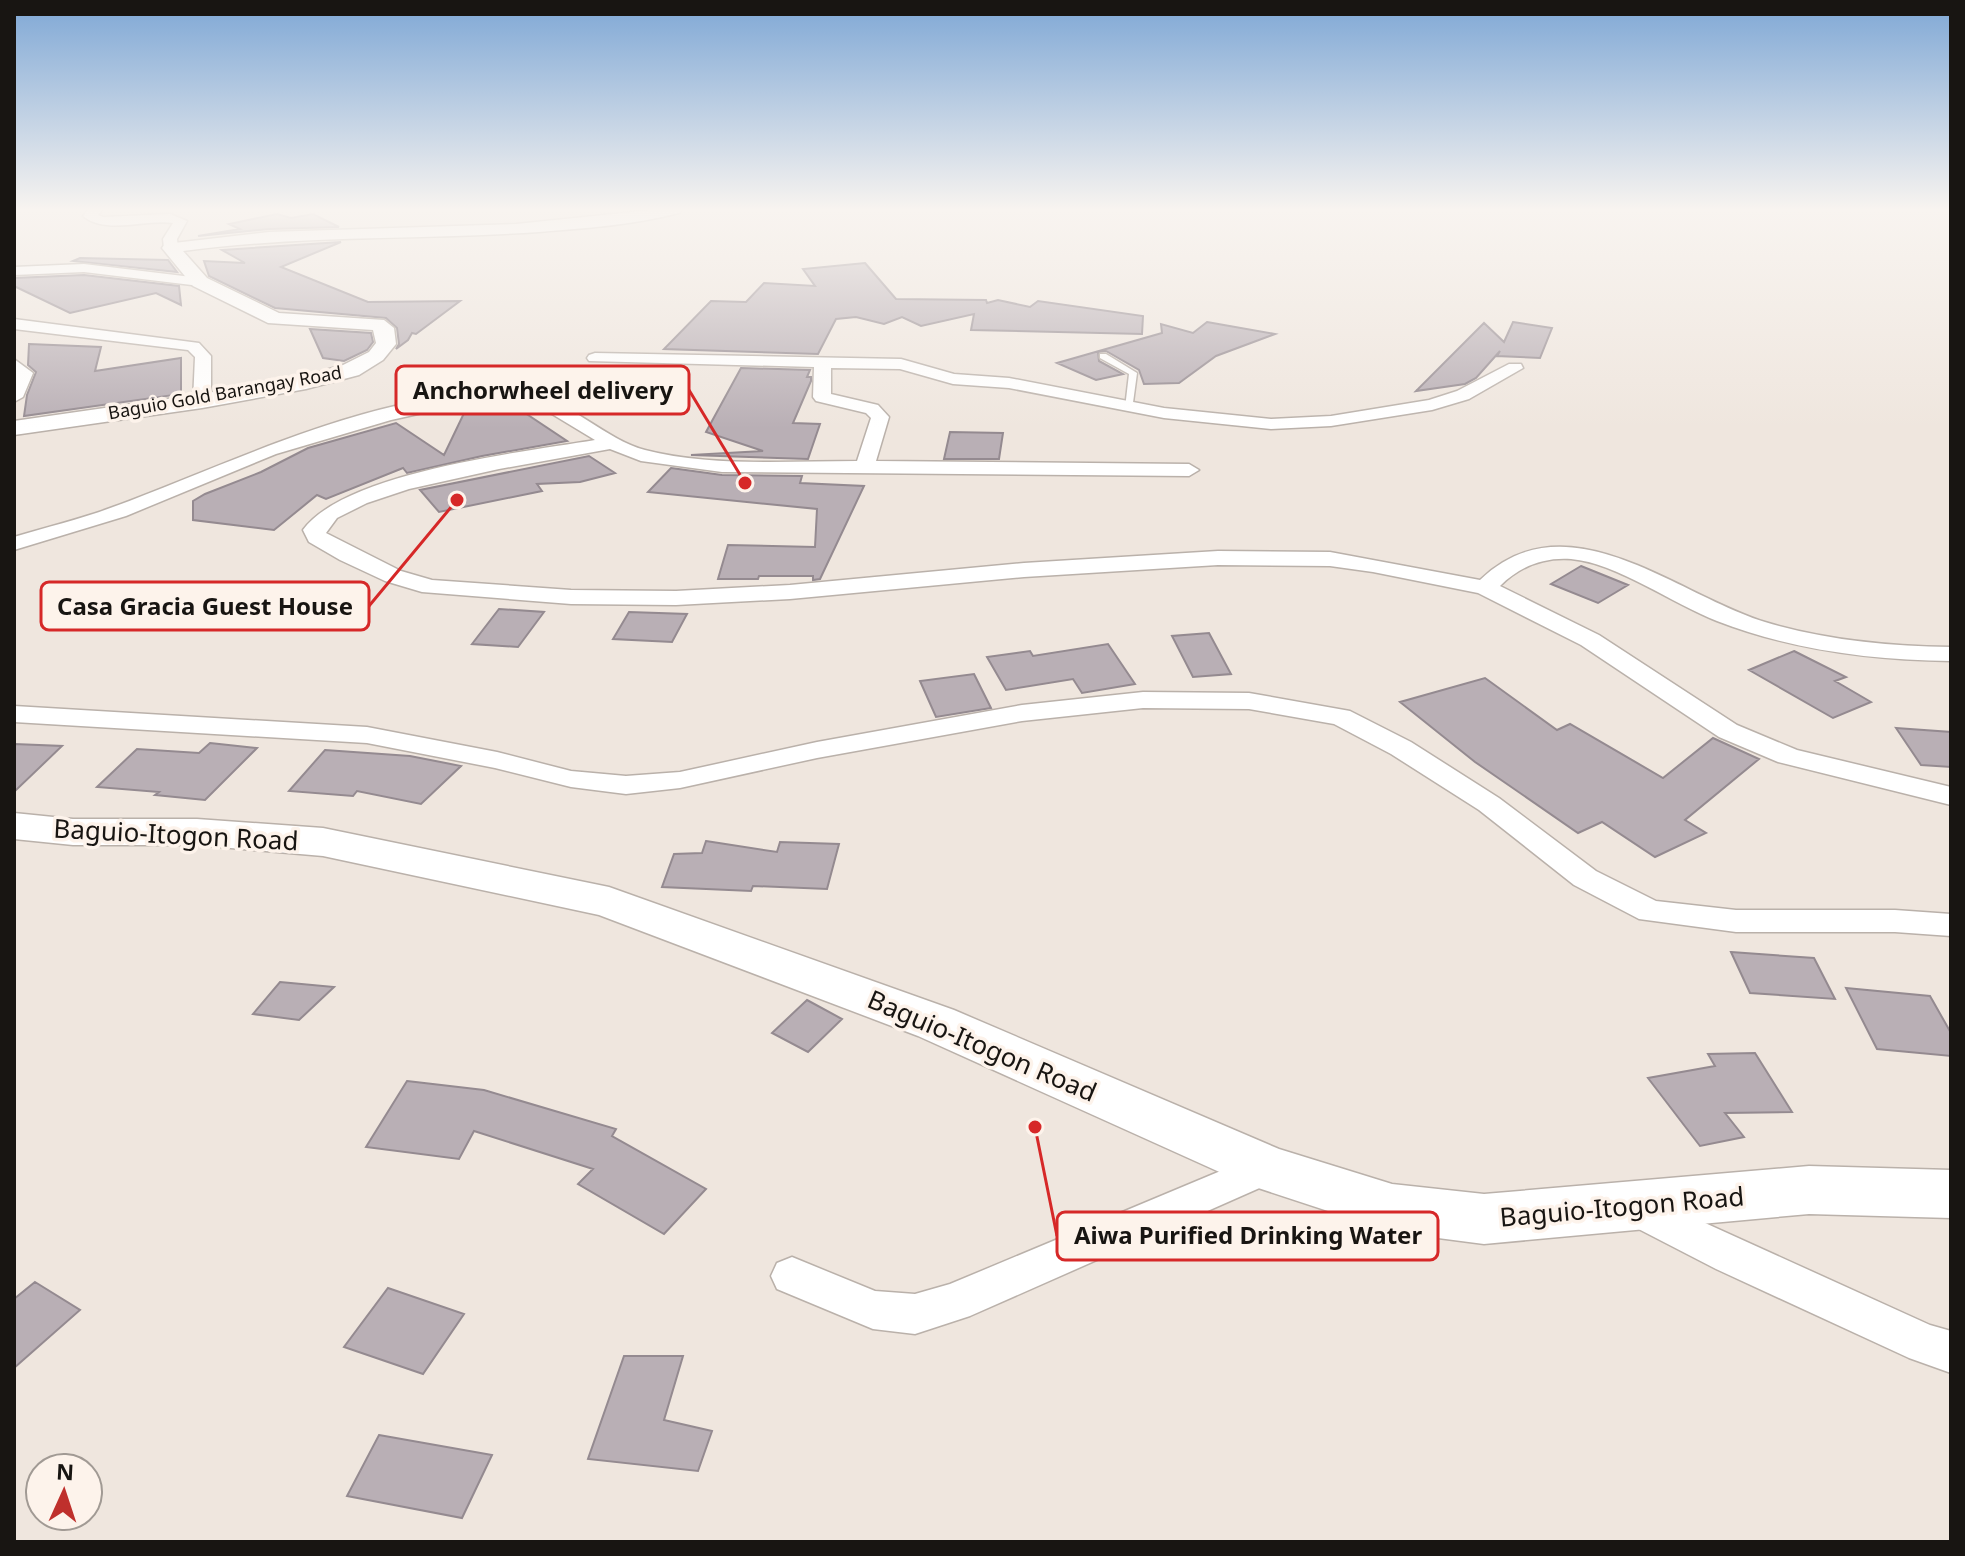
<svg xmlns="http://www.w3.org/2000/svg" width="1965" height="1556" font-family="'Noto Sans',sans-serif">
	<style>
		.building { fill: #b9afb5; stroke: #948a90; stroke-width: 2 }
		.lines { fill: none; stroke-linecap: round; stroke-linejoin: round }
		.service-casing { stroke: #bab1aa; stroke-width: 3 }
		.minor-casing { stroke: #bab1aa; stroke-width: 3 }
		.tertiary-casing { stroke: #bab1aa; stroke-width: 3 }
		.secondary-casing { stroke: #bab1aa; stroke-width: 3 }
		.service { fill: #fff; fill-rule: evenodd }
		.minor { fill: #fff; fill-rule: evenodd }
		.tertiary { fill: #fff; fill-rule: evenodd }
		.secondary { fill: #fff; fill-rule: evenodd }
		.labels { text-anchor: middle; stroke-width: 7; stroke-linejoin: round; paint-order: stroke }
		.far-street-label { font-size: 18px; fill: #181512; stroke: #fdf3eb }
		.near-street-label { font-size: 26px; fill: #181512; stroke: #fdf3eb }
		.leader { fill: none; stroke: #d62828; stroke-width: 3 }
		.callout-dot { fill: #d62828; stroke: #fdf3eb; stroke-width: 3 }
		.callout { fill: #fdf3eb; stroke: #d62828; stroke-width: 3 }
		.callout-label { font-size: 24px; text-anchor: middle; font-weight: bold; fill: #181512 }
	</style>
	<rect width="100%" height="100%" fill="#efe6de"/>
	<path class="building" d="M277,214L291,218L313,214L339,227L269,229L198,236L240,229L229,224Z
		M341,242L281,267L368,302L460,301L416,334L412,333L408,340L396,349L399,344L397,328L386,318L275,308L209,276L204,261L245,263L222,250Z
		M80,258L168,260L177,272L73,261Z
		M865,263L896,299L986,300L987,303L998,300L1030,307L1038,301L1143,316L1142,334L971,330L974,314L921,326L902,317L884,324L856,317L836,319L818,354L664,349L711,301L746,302L764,283L815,286L803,269Z
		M84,275L179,286L181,305L156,293L70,313L14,286V278Z
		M1207,322L1275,334L1216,356L1179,383L1144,384L1139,370L1106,351L1098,352L1099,361L1123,374L1096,380L1057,363L1162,333L1161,324L1193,333Z
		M1513,322L1552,328L1540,358L1497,356L1500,351L1476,378L1465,384L1416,391L1484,323L1504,342Z
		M310,329L371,333L373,342L367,350L344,361L323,358Z
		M29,344L101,347L95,371L181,358V394L24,416L27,395L36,372L28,365Z
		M741,368L810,370L807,377H811V381L793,423L820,424L808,459L691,455L763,451L706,432Z
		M466,409H519L567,441L482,456L407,473L403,468L326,499L317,495L274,530L193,520V501L205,494L261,472L308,448L396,423L444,455Z
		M950,432L1003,433L999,459H944Z
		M589,456L615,473L580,482L537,484L542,491L439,512L420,490Z
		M671,468L722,475L802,476L800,483L864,486L820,579L813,580V576H759L758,579H718L728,545L815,547L817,509L648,492Z
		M1581,566L1628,585L1598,603L1551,584Z
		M499,609L544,612L518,647L472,644Z
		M629,612L687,614L672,642L613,639Z
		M1209,633L1231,674L1193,677L1172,636Z
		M1108,644L1135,684L1082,693L1073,679L1006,690L987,657L1030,651L1033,656Z
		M1794,651L1846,677L1835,681L1871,702L1833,718L1749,670Z
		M974,674L991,708L936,717L920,681Z
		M1485,678L1557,730L1570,724L1663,778L1713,738L1759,759L1685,820L1706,833L1655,857L1602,822L1578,833L1475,762L1400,702Z
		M1896,728L1951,732V767L1921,765Z
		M210,743L257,748L205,800L155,795L159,792L97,787L137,749L199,753Z
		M14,744L62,746L14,792Z
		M325,750L410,756L461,766L421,804L357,791L353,796L289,791Z
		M706,841L777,852L780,842L839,844L827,889L753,886L751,891L662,887L674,854L702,853Z
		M1731,952L1814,958L1835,999L1750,993Z
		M280,982L334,987L299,1020L253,1014Z
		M1846,988L1930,996L1951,1033V1056L1877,1049Z
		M807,1000L842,1019L808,1052L772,1033Z
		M1755,1053L1792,1112L1725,1113L1744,1137L1700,1146L1648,1078L1715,1066L1708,1054Z
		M407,1081L484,1090L616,1129L612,1136L706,1189L664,1234L578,1184L593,1169L474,1131L459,1159L366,1147Z
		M35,1282L80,1310L14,1368V1299Z
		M388,1288L464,1314L423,1374L344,1347Z
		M624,1356H683L664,1420L712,1431L698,1471L588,1459Z
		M379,1435L492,1455L462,1518L347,1496Z"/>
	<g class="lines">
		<g class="service-casing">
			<path id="service" d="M1100,354H1106L1137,373L1132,410L1125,408L1129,374L1100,358Z"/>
		</g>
		<g class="minor-casing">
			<path id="minor" d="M88,210H102L98,215L103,217L170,214L187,221L177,239L178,248L171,252L164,248L163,239L173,223C145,219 106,235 83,216Z
				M84,264L200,278L207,282L200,286L84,272L14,275V267Z
				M14,319L199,343L211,356V401L202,406L193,401L195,357L188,350L14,329Z
				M595,353L901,359L954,374L1009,378L1164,408L1271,419L1331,416L1429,400L1457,391L1509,364H1521L1523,368L1469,399L1432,410L1331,426L1271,429L1164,418L1009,388L953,384L900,369L831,368V394L878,405L889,417L876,461L1189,464L1199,470L1189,476L722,472L641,461L610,449L499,469L409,489L367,503L337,518L326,533L401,571L432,580L571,590L676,591L790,585L1024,563L1218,551L1330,552L1480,580C1567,496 1675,594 1765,622C1825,640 1888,646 1951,647V661C1871,660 1792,650 1717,621C1673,604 1617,563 1571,559C1543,557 1519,567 1500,586L1599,635L1737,725L1797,750L1951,787V805L1778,762L1719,737L1581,645L1478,593L1373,572L1330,566L1218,565L1024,577L790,599L676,605L571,604L422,592L385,581L340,560L309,542L303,530C345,472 524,452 595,440L552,414L529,406H454L391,420L276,454L126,516L14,550V537C47,527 81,519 113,507C234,463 399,378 531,396C574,402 604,439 645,450C711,467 789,461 857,461L871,418L866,413L816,401L813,397L814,367L589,361L587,358L589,355Z
				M14,359L33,373L23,397L14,402Z
				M1143,692L1249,693L1350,711L1411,742L1499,798L1596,871L1656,901L1736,910H1895L1951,914V936L1895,932H1736L1639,919L1574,885L1479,810L1391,754L1334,724L1249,709L1143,708L1022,721L817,758L680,788L626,794L571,787L495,768L367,743L14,722V706L367,727L497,752L571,771L626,776L680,772L817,742L1022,705Z
				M1266,1152L1280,1157L1285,1168L1280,1179L970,1316L915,1334L873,1329L777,1289L771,1276L777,1263L792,1257L875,1291L915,1294L950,1284Z
				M1639,1193L1930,1325L1951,1331V1373L1909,1358L1716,1269L1625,1222L1619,1210L1625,1198Z"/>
		</g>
		<g class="tertiary-casing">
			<path id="tertiary" d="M652,210H681L679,213C633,225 586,228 539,232C420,240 301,235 183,251L207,278L279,313L384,320L394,328L396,344L383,360L359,375L306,389L202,408L14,435V421L202,394L305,376L343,365L369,352L376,343L373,330L268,323L193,286L162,248L165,244L269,232L516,224Z"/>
		</g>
		<g class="secondary-casing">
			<path id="secondary" d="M14,813L73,819H197L323,828L609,887L954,1010L1279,1149L1392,1184L1484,1194L1809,1166L1951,1170V1218L1809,1214L1484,1244L1392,1232L1246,1184L918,1036L599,915L323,856L197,845H73L14,839Z"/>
		</g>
		<use href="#service" class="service"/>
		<use href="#minor" class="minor"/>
		<use href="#tertiary" class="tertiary"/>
		<use href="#secondary" class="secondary"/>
	</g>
	<linearGradient id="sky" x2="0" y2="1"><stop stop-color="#7ea7d5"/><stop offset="0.49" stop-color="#f8f4f0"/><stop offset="1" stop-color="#f8f4f0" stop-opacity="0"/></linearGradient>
	<rect width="1965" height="428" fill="url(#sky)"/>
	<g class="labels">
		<g class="far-street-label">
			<text transform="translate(225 393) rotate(-10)" y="6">Baguio Gold Barangay Road</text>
		</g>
		<g class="near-street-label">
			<text transform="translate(176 835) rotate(3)" y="9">Baguio-Itogon Road</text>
			<text transform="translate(982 1046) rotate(23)" y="9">Baguio-Itogon Road</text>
			<text transform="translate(1622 1207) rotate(-5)" y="9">Baguio-Itogon Road</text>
		</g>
	</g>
	<path class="leader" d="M745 483L689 390M457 500L369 606M1035 1127L1057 1236"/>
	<g class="callout-dot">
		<circle cx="745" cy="483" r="8"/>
		<circle cx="457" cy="500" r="8"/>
		<circle cx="1035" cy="1127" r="8"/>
	</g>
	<g class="callout">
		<rect x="396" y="366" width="293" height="48" rx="8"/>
		<rect x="41" y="582" width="328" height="48" rx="8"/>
		<rect x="1057" y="1212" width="381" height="48" rx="8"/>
	</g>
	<g class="callout-label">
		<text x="543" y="399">Anchorwheel delivery</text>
		<text x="205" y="615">Casa Gracia Guest House</text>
		<text x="1248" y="1244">Aiwa Purified Drinking Water</text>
	</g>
	<rect width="1965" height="1556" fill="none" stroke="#181512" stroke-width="32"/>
	<g transform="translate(64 1492) rotate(3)"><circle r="38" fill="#fdf3eb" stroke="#a19a94" stroke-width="2"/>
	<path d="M0-6L14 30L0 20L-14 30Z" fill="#bf302c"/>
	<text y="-12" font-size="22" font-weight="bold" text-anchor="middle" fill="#181512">N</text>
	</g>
</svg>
